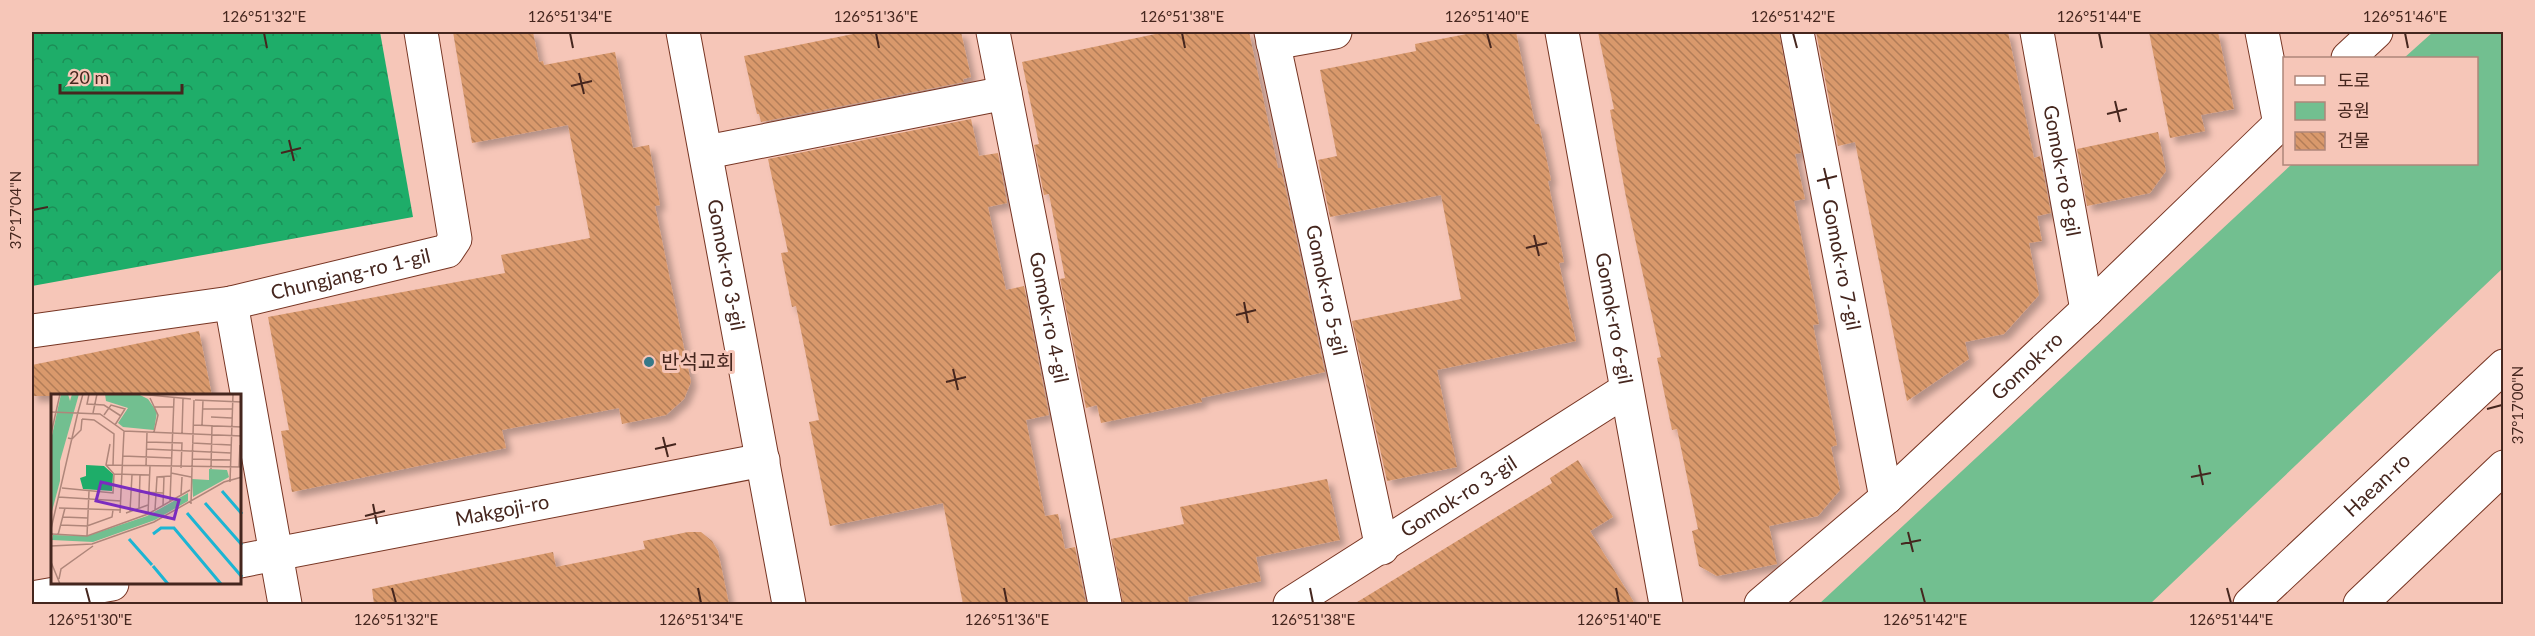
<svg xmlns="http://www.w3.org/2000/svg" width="2535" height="636" font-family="Lato,'Noto Sans KR',sans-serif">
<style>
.green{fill:#72bf90}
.forest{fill:url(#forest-crowns)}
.building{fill:url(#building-back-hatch);filter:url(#shadow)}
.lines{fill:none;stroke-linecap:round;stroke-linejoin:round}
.street-casing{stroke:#773523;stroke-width:35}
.primary-casing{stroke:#773523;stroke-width:35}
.street{stroke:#fff;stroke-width:33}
.primary{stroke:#fff;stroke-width:33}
.ticks{fill:none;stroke:#45261e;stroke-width:2}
.poi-dot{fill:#367989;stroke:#f6c6b8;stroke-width:2}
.labels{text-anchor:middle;stroke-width:6;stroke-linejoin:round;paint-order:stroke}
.street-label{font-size:20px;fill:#45261e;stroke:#f6c6b8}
.poi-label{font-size:20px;fill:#45261e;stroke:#f6c6b8;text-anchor:start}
.inset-river{fill:none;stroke:#1cb5d3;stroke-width:3}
.inset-road{fill:none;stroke:#af867a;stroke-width:1.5}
.view{fill:#7b2cbf;fill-opacity:0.15;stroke:#7b2cbf;stroke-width:3}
.inset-edge{fill:none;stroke:#45261e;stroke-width:3}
.neatline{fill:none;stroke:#45261e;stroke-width:2}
.ticks-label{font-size:15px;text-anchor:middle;fill:#45261e}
</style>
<defs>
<pattern id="forest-crowns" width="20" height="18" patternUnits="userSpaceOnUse" patternTransform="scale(1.5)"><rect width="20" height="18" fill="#1ead69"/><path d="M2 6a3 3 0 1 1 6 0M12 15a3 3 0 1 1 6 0" fill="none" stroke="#1c8d56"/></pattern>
<pattern id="building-back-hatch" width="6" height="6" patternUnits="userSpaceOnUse" patternTransform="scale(1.5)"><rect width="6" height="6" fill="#d9996c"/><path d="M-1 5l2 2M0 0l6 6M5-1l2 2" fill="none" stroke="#b27d58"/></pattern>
<filter id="shadow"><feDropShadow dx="5.5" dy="5.5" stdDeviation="3" flood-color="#0004"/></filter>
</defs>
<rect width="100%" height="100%" fill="#f6c6b8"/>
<path class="green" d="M 2433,32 L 2503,32 L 2503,268 L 2150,604 L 1819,604 L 2292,164 L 2476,164 L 2476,58 L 2404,58 Z"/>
<path class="forest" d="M 32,32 L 380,32 L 413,217 L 32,286 Z"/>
<path class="building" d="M 453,32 L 533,32 L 539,62 L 543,61 L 544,65 L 615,52 L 633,148 L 649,145 L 660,205 L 655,206 L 691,382 L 684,399 L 666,415 L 622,424 L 619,408 L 502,430 L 506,448 L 292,492 L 281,431 L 289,430 L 268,317 L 505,273 L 501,255 L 590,238 L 568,125 L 472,143 Z
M 863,32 L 961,32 L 971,77 L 963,79 L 964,82 L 761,122 L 759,114 L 757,114 L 744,56 Z
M 1165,32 L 1249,32 L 1278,168 L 1281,168 L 1325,372 L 1201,398 L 1202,402 L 1101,423 L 1097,405 L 1086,408 L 1060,279 L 1065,278 L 1049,194 L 1044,195 L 1034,145 L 1039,144 L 1022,62 Z
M 1477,32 L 1516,32 L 1535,124 L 1539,124 L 1551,180 L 1548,181 L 1564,262 L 1559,263 L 1576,341 L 1437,370 L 1457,467 L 1387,481 L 1352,321 L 1461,299 L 1441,195 L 1330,217 L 1318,160 L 1337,156 L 1320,70 L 1416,51 L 1415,44 Z
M 1598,32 L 1779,32 L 1801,153 L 1795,154 L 1805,199 L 1794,201 L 1819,324 L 1813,325 L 1837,445 L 1831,447 L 1840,490 L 1818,516 L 1769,526 L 1777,564 L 1717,576 L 1699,566 L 1692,531 L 1698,529 L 1677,429 L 1672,430 L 1657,358 L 1661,357 L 1626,197 L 1610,110 L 1614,109 Z
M 1816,32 L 2008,32 L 2034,158 L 2040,156 L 2051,213 L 2037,216 L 2042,241 L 2029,243 L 2039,295 L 2004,334 L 1965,342 L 1969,359 L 1907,401 L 1855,142 L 1838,146 Z
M 2149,32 L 2218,32 L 2234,109 L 2201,115 L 2205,131 L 2170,138 Z
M 971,119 L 979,156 L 998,153 L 1007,203 L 988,207 L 1006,290 L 1024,286 L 1049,415 L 1026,420 L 1045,516 L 1058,514 L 1065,549 L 1075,547 L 1086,604 L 963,604 L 943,503 L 830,526 L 809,422 L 819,420 L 796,306 L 792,307 L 781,253 L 788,252 L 768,159 Z
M 2158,132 L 2166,171 L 2150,193 L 2087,206 L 2077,149 Z
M 199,331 L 212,396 L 32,396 L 32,365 Z
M 1578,460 L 1613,517 L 1590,531 L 1635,604 L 1354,604 L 1552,483 L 1550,478 Z
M 1327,479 L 1340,540 L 1256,557 L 1261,581 L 1188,597 L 1189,604 L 1123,604 L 1111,539 L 1184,524 L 1180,507 Z
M 688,532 L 701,532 L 712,541 L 718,551 L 729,604 L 374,604 L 372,589 L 553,552 L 556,567 L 645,549 L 643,541 Z"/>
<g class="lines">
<g class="street-casing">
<g id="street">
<path id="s1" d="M 683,32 L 789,604"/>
<path id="s2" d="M 993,32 L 1105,604"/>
<path id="s3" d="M 1271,32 L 1382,548"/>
<path id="s4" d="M 1562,32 L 1666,604"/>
<path id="s5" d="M 1797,32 L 1886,498"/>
<path id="s6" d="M 2037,32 L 2087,310"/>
<path d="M 2262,32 L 2280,124"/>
<path d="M 1273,43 L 1335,32"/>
<path d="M 2348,58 L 2376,32"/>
<path d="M 707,152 L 1005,93"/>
<path d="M 231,303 L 285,604"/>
<path id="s7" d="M 32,331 L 231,303 L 447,251 L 455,239 L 421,32"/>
<path id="s8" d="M 240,561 L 763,460"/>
<path d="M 32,598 L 112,584"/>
<path id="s9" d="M 1290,604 L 1626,390"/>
<path id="s10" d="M 1761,604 L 1886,498 L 2087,310 L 2284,120"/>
</g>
</g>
<g class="primary-casing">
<g id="primary">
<path id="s11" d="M 2250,604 L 2504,366"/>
<path d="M 2360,604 L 2504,467"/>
</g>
</g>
<use href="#street" class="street"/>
<use href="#primary" class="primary"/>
</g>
<path class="ticks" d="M 264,33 L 267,48M 570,33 L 573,48M 876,33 L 879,48M 1182,33 L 1185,48M 1487,33 L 1491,48M 1793,33 L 1797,48M 2099,33 L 2102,48M 2405,33 L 2408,48M 579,73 L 584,94M 571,86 L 592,81M 2115,101 L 2120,122M 2107,114 L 2127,109M 289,140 L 294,161M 281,153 L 301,148M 1824,168 L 1829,189M 1817,181 L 1837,176M 33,210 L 48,207M 1534,235 L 1539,256M 1526,248 L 1547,243M 1244,302 L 1248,323M 1236,315 L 1256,310M 953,369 L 958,390M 946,382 L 966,377M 2487,409 L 2502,405M 663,437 L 668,457M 655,449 L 676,444M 2199,465 L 2203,485M 2191,477 L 2211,473M 373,504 L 377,524M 365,516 L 385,511M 1908,532 L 1913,552M 1901,544 L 1921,540M 86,588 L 90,603M 392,588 L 396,603M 698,588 L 701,603M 1004,588 L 1007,603M 1310,588 L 1313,603M 1616,588 L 1619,603M 1921,588 L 1925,603M 2227,588 L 2231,603"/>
<circle class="poi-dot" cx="649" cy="362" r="6"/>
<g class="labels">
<g class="street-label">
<text dy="7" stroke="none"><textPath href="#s6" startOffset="141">Gomok-ro 8-gil</textPath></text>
<text dy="7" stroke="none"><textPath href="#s1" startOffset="237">Gomok-ro 3-gil</textPath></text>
<text dy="7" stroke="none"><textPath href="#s5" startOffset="237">Gomok-ro 7-gil</textPath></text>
<text dy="7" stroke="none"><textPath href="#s7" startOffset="324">Chungjang-ro 1-gil</textPath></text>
<text dy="7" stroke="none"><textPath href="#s3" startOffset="264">Gomok-ro 5-gil</textPath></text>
<text dy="7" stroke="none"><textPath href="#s2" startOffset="291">Gomok-ro 4-gil</textPath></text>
<text dy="7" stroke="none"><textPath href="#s4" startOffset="291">Gomok-ro 6-gil</textPath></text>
<text dy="7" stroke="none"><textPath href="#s10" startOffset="357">Gomok-ro</textPath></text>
<text dy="7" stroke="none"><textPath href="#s11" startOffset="174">Haean-ro</textPath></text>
<text dy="7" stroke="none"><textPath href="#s9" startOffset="200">Gomok-ro 3-gil</textPath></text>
<text dy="7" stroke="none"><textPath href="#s8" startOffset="267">Makgoji-ro</textPath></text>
</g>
<g class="poi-label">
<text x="661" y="369">반석교회</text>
</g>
</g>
<g transform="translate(51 394)">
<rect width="190" height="190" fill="#f6c6b8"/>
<path d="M 10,0 L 17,0 L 19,7 L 21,0 L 28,0 L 9,67 L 9,87 L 0,121 L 0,46 ZM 54,0 L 87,0 L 97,5 L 106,18 L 103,36 L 72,33 L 67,29 L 77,14 L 55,7 ZM 158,75 L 176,76 L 178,83 L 142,103 L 141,85 L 158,86 ZM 137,99 L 137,107 L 104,126 L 42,148 L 1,146 L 2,141 L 36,142 L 96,122 Z" fill="#72bf90"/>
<path d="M 35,71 L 53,72 L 62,80 L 61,97 L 32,95 L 29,84 L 35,82 Z" fill="#1ead69"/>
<path class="inset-river" d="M 171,97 L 191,120M 154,109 L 191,151M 136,119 L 191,183M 102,140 L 110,134 L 123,134 L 170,190M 78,145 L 101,171M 102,172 L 117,190"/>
<path class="inset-road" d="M 38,0 L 36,10 L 53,11 L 70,22M 88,0 L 140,5M 99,4 L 107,21 L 103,38M 144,6 L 191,8M 103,13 L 123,13M 151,15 L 181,15M 0,18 L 49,20 L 73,37 L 191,42M 27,18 L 32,0M 42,19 L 46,0M 53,21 L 60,11 L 74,15 L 64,31M 160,23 L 181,24M 31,25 L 43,26 L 63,40 L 62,71M 142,31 L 191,33M 151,31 L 152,6M 131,39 L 132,5M 0,40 L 9,0M 17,44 L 21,45 L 30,36 L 31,25M 96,48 L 131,49 L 130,74M 141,49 L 180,51M 96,55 L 180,59M 72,62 L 121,64M 141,65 L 180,66M 55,71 L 191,73M 95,72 L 96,38M 188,73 L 189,51M 160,75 L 161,31M 120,79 L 140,83M 63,80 L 98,81M 179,88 L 182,0M 11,94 L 62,99 L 63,80 L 55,71 L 59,50M 89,98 L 112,99M 130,101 L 131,83M 7,103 L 70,107M 119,107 L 123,4M 140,110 L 143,6M 112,112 L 113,82M 8,114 L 70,116M 88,114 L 89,81M 104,116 L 106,83 L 120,82M 79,117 L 81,81M 69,119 L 73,37M 75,119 L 97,111M 97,120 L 99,72M 12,123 L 37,124M 10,131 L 36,132 L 61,123 L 62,116M 0,135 L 27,18M 1,140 L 36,142 L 97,120 L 139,96M 7,141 L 14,114M 36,142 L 38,97M 0,152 L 41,150 L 103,128 L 173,88 L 191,83M 0,168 L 9,190M 8,185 L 10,175 L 42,152"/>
<path class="view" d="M 50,88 L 128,106 L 123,125 L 45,107 Z"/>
<rect width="190" height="190" class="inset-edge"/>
</g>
<rect width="2535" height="636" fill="none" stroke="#f6c6b8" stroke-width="66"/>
<rect x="2283" y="57" width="195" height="108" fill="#f6c6b8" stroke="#af867a" stroke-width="1.5"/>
<rect x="2295" y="76" width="30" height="9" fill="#ffffff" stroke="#af867a" stroke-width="1.5"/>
<text x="2337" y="87" font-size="18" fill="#45261e">도로</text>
<rect x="2295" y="102" width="30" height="18" fill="#72bf90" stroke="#af867a" stroke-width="1.5"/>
<text x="2337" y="117" font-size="18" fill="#45261e">공원</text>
<rect x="2295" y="132" width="30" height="18" fill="url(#building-back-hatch)" stroke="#af867a" stroke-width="1.5"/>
<text x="2337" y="147" font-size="18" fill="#45261e">건물</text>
<path d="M60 84v9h122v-9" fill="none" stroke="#45261e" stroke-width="3"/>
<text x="69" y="84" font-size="18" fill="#45261e" stroke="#f6c6b8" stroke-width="4.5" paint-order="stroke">20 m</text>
<rect x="33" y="33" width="2469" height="570" class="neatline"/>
<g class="ticks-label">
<text x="264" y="22">126°51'32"E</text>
<text x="570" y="22">126°51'34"E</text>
<text x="876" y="22">126°51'36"E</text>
<text x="1182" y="22">126°51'38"E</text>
<text x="1487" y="22">126°51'40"E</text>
<text x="1793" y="22">126°51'42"E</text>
<text x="2099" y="22">126°51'44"E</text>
<text x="2405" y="22">126°51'46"E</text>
<text transform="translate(16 210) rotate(-90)" y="5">37°17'04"N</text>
<text transform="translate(2518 405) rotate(-90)" y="5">37°17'00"N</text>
<text x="90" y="625">126°51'30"E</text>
<text x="396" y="625">126°51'32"E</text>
<text x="701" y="625">126°51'34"E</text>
<text x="1007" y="625">126°51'36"E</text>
<text x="1313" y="625">126°51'38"E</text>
<text x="1619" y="625">126°51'40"E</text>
<text x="1925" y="625">126°51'42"E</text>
<text x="2231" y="625">126°51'44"E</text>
</g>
</svg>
